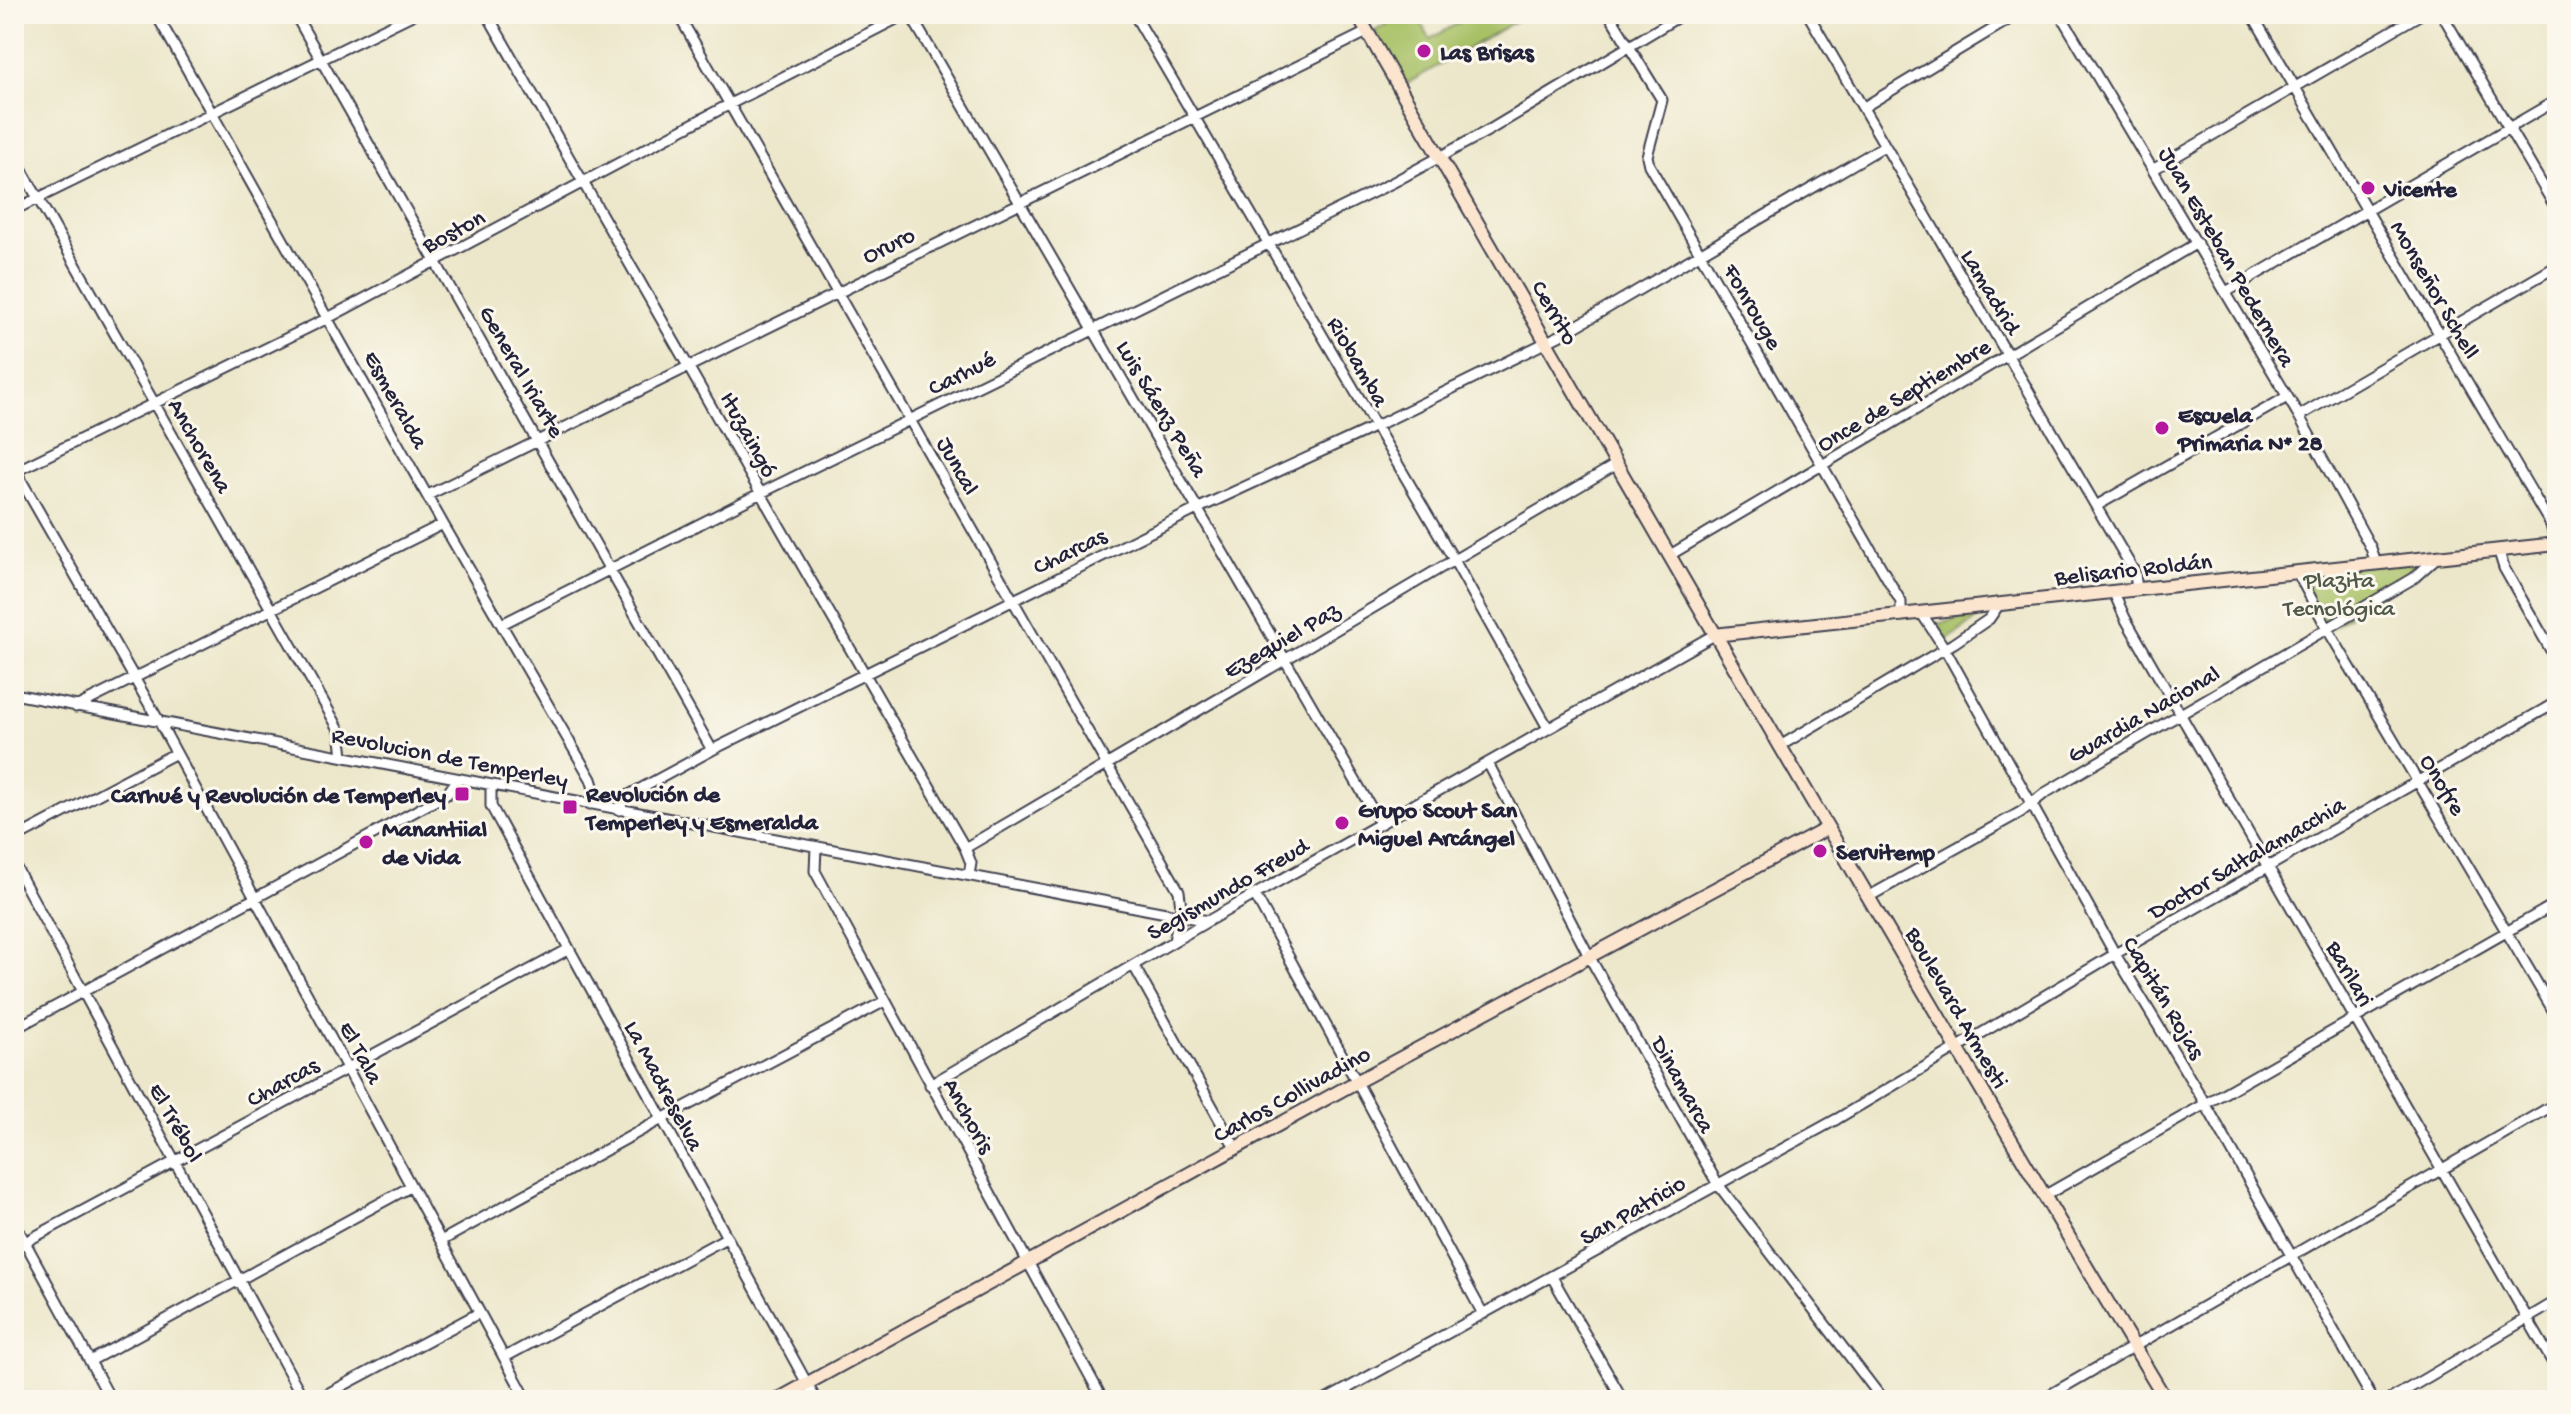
<svg xmlns="http://www.w3.org/2000/svg" width="2571" height="1414" font-family="'Gochi Hand',sans-serif">
<style>
.green{fill:#a8c166;stroke:#657250;stroke-width:2}
.lines{fill:none;stroke-linecap:round;stroke-linejoin:round}
.street-casing{stroke:#404050;stroke-width:13}
.secondary-casing{stroke:#404050;stroke-width:16}
.street{stroke:#fff;stroke-width:9}
.secondary{stroke:#fbe5cf;stroke-width:12}
.poi-dot{fill:#b5179e;stroke:#fbf7ec;stroke-width:3}
.labels{text-anchor:middle;stroke-width:6;stroke-linejoin:round;paint-order:stroke}
.poi-label{font-size:24px;font-weight:bold;fill:#22223b;stroke:#fbf7ec;text-anchor:start}
.street-label{font-size:24px;fill:#22223b;stroke:#fbf7ec}
.park-label{font-size:24px;fill:#515a4a;stroke:#fbf7ec}
</style>
<rect width="100%" height="100%" fill="#fbf7ec"/>
<filter id="ink" filterUnits="userSpaceOnUse"><feTurbulence type="fractalNoise" baseFrequency=".0125" numOctaves="2"/><feDisplacementMap in="SourceGraphic" scale="16" xChannelSelector="R" yChannelSelector="G"/><feConvolveMatrix kernelMatrix="1 2 1 2 8 2 1 2 1" color-interpolation-filters="sRGB"/></filter>
<filter id="wash" filterUnits="userSpaceOnUse"><feTurbulence type="fractalNoise" baseFrequency=".006" numOctaves="4" result="noise"/><feDisplacementMap in="SourceGraphic" scale="32" xChannelSelector="R" yChannelSelector="G"/><feGaussianBlur stdDeviation="1.8" result="paint"/><feColorMatrix in="noise" values="0 0 0 0 0 0 0 0 0 0 0 0 0 0 0 0 0 1.4 0 .05"/><feComposite in="paint" operator="in"/></filter>
<g filter="url(#wash)">
<rect width="100%" height="100%" fill="#ece7ca"/>
<path class="green" d="M 1403,14 L 1416,14 L 1430,39 L 1474,14 L 1518,14 L 1521,18 L 1406,84 L 1375,31 Z
M 2435,559 L 2328,630 L 2297,572 Z
M 1979,615 L 1980,617 L 1947,640 L 1937,624 Z"/>
</g>
<g filter="url(#ink)">
<g class="lines">
<g class="street-casing">
<path id="street" d="M 156,14 L 443,524 L 591,779 L 595,792 L 590,804
M 295,14 L 712,750
M 487,14 C 646,292 804,571 965,848 L 971,863 L 969,875
M 678,14 L 1179,891 L 1181,907 L 1174,941
M 910,14 L 1380,823
M 1134,14 L 1454,560 L 1548,728
M 1609,14 L 1662,100 L 1647,156 L 1649,165 L 1901,602 L 1901,616
M 1808,14 L 2135,573 L 2137,590
M 2060,14 L 2299,416 L 2371,548 L 2376,564
M 2252,14 L 2551,525 L 2556,545
M 2442,14 L 2557,210
M 1864,107 L 2018,14
M 14,156 L 340,731 L 343,756
M 2154,169 L 2421,14
M 14,210 L 414,14
M 2226,292 L 2557,100
M 2299,416 L 2557,266
M 14,468 L 160,723 L 527,1400
M 14,472 L 328,318 L 730,104 L 906,14
M 428,495 L 1367,32
M 2096,506 L 2287,397
M 2499,552 L 2504,568 L 2557,661
M 1670,555 L 2197,243
M 2297,572 L 2328,630 L 2557,1017
M 2114,593 L 2125,618 L 2557,1370
M 1922,614 L 1945,649 L 2115,954 L 2206,1105 L 2373,1400
M 502,624 L 759,494 L 1392,183 L 1491,129 L 1683,14
M 14,694 L 1208,921
M 76,707 L 443,524
M 1780,746 L 1954,643 L 1989,619 L 1998,606
M 1488,763 L 1589,956 L 1717,1183 L 1883,1400
M 491,785 L 491,806 L 816,1400
M 620,810 L 623,800 L 629,795 L 712,750 L 1199,508 L 1374,427 L 1563,334 L 1884,146
M 14,839 L 176,753
M 816,847 L 815,871 L 1103,1400
M 965,848 L 1617,464
M 14,864 L 304,1400
M 1255,895 L 1483,1314
M 1868,897 L 2021,812 L 2045,793 L 2414,578 L 2435,559
M 1134,966 L 1236,1149
M 14,1029 L 447,794 L 458,779
M 930,1085 L 1208,921 L 1714,635
M 2044,1196 L 2557,903
M 14,1222 L 111,1400
M 441,1241 L 660,1120 L 885,1001
M 14,1248 L 569,949
M 1552,1277 L 1623,1400
M 505,1357 L 726,1238
M 90,1361 L 410,1187
M 1345,1390 L 1351,1400
M 316,1400 L 479,1313
M 1326,1400 L 1837,1119 L 2115,954 L 2557,702
M 2041,1400 L 2557,1103
M 2389,1400 L 2557,1301"/>
</g>
<g class="secondary-casing">
<path id="secondary" d="M 1357,14 C 1624,478 1891,941 2166,1400
M 1714,635 L 2557,544
M 777,1400 L 1358,1081 L 1828,828"/>
</g>
<use href="#street" class="street"/>
<use href="#secondary" class="secondary"/>
</g>
</g>
<g class="poi-dot">
<circle cx="1424" cy="51" r="8"/>
<circle cx="2368" cy="188" r="8"/>
<circle cx="2162" cy="428" r="8"/>
<rect x="454" y="786" width="16" height="16" rx="4"/>
<rect x="562" y="799" width="16" height="16" rx="4"/>
<circle cx="1342" cy="823" r="8"/>
<circle cx="366" cy="842" r="8"/>
<circle cx="1820" cy="851" r="8"/>
</g>
<g class="labels">
<g class="poi-label">
<text x="1440" y="59">Las Brisas</text>
<text x="2384" y="196">Vicente</text>
<text x="2178" y="422">Escuela<tspan x="2178" dy="28">Primaria N* 28</tspan></text>
<text x="586" y="801">Revolución de<tspan x="586" dy="28">Temperley y Esmeralda</tspan></text>
<text x="446" y="802" text-anchor="end">Carhué y Revolución de Temperley</text>
<text x="1358" y="817">Grupo Scout San<tspan x="1358" dy="28">Miguel Arcángel</tspan></text>
<text x="382" y="836">Manantiial<tspan x="382" dy="28">de Vida</tspan></text>
<text x="1836" y="859">Servitemp</text>
</g>
<g class="street-label">
<text transform="translate(453 230) rotate(-28)" y="8">Boston</text>
<text transform="translate(888 244) rotate(-26)" y="8">Oruro</text>
<text transform="translate(2228 256) rotate(60)" y="8">Juan Esteban Pedernera</text>
<text transform="translate(2436 289) rotate(60)" y="8">Monseñor Schell</text>
<text transform="translate(1992 291) rotate(59)" y="8">Lamadrid</text>
<text transform="translate(1754 306) rotate(60)" y="8">Fonrouge</text>
<text transform="translate(1556 312) rotate(60)" y="8">Cerrito</text>
<text transform="translate(1359 361) rotate(60)" y="8">Riobamba</text>
<text transform="translate(523 371) rotate(60)" y="8">General Iriarte</text>
<text transform="translate(961 372) rotate(-27)" y="8">Carhué</text>
<text transform="translate(1903 394) rotate(-31)" y="8">Once de Septiembre</text>
<text transform="translate(397 399) rotate(61)" y="8">Esmeralda</text>
<text transform="translate(1163 408) rotate(59)" y="8">Luis Sáenz Peña</text>
<text transform="translate(750 434) rotate(61)" y="8">Ituzaingó</text>
<text transform="translate(201 445) rotate(60)" y="8">Anchorena</text>
<text transform="translate(959 465) rotate(61)" y="8">Juncal</text>
<text transform="translate(1069 550) rotate(-26)" y="8">Charcas</text>
<text transform="translate(2133 568) rotate(-6)" y="8">Belisario Roldán</text>
<text transform="translate(1281 639) rotate(-30)" y="8">Ezequiel Paz</text>
<text transform="translate(2143 713) rotate(-30)" y="8">Guardia Nacional</text>
<text transform="translate(450 756) rotate(11)" y="8">Revolucion de Temperley</text>
<text transform="translate(2444 784) rotate(59)" y="8">Onofre</text>
<text transform="translate(2246 857) rotate(-30)" y="8">Doctor Saltalamacchia</text>
<text transform="translate(1227 888) rotate(-30)" y="8">Segismundo Freud</text>
<text transform="translate(2351 973) rotate(60)" y="8">Barilari</text>
<text transform="translate(2165 997) rotate(59)" y="8">Capitán Rojas</text>
<text transform="translate(1958 1007) rotate(60)" y="8">Boulevard Armesti</text>
<text transform="translate(362 1052) rotate(62)" y="8">El Tala</text>
<text transform="translate(282 1081) rotate(-29)" y="8">Charcas</text>
<text transform="translate(1684 1084) rotate(61)" y="8">Dinamarca</text>
<text transform="translate(665 1085) rotate(62)" y="8">La Madreselva</text>
<text transform="translate(1291 1093) rotate(-29)" y="8">Carlos Collivadino</text>
<text transform="translate(970 1115) rotate(61)" y="8">Anchoris</text>
<text transform="translate(177 1122) rotate(61)" y="8">El Trébol</text>
<text transform="translate(1632 1209) rotate(-30)" y="8">San Patricio</text>
</g>
<g class="park-label">
<text x="2339" y="587">Plazita<tspan x="2339" dy="28">Tecnológica</tspan></text>
</g>
</g>
<rect width="2571" height="1414" fill="none" stroke="#fbf7ec" stroke-width="48"/>
</svg>
